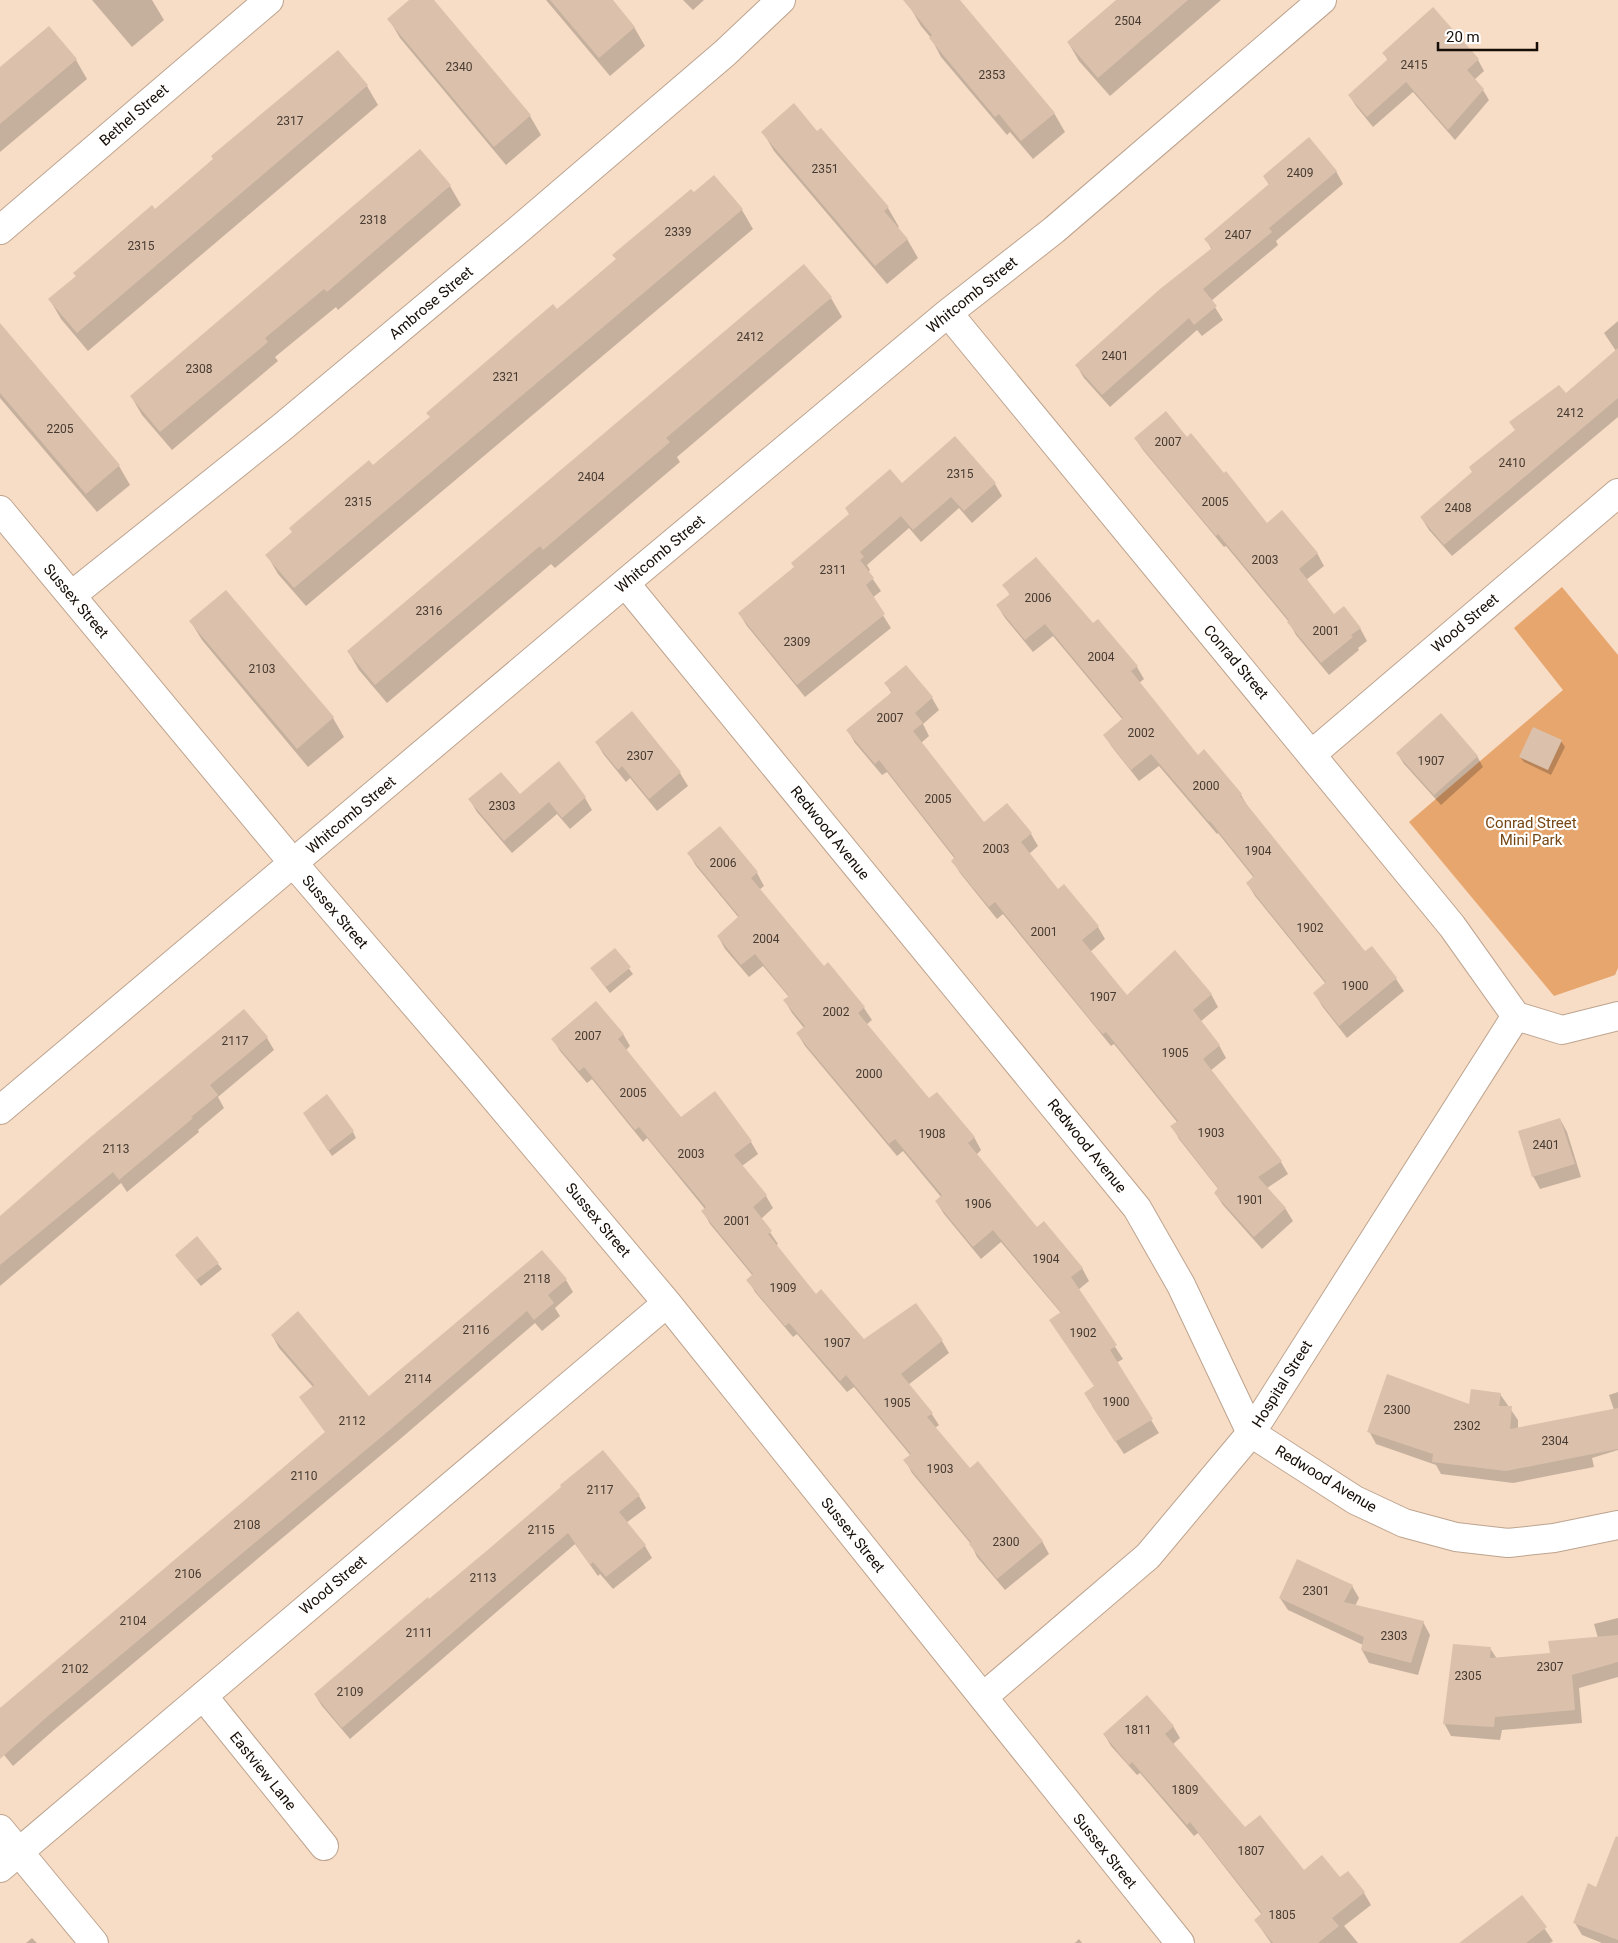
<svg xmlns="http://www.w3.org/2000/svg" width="1618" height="1943" font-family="Roboto,sans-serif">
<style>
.green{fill:#e6a66d}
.shadow{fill:#0003}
.building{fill:#dbc1ac}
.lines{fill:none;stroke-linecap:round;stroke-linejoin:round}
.minor-casing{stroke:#bda48f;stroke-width:30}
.minor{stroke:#fff;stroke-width:28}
.labels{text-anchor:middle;stroke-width:4.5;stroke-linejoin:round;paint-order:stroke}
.number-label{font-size:12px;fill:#473a30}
.street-label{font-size:15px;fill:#160d06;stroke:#fff}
.park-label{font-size:15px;fill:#764614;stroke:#fff}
</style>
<rect width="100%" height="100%" fill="#f7dcc6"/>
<path class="green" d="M 1562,587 L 1618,655 L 1618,968 L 1615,975 L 1554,996 L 1409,822 L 1563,690 L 1514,628 Z"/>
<path class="shadow" d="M 92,0 L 152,0 L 164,20 L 132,47 Z
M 411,0 L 432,0 L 530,116 L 541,135 L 506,165 L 400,38 L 389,19 Z
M 546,0 L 611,0 L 634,27 L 645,46 L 610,76 Z
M 683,0 L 704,0 L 693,10 Z
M 918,0 L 958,0 L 1054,113 L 1065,132 L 1033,159 L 1010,132 L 1007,135 L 941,57 L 931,38 L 921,26 L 910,7 Z
M 1117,0 L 1221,0 L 1110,96 L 1079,61 L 1068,42 Z
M 1433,9 L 1478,60 L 1484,71 L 1474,80 L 1483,90 L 1489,100 L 1455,140 L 1413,92 L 1373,127 L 1356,106 L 1349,95 L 1388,61 L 1384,53 Z
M 338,51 L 367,86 L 378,105 L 88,351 L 61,319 L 50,300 L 77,277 L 74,273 L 155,210 Z
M 76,60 L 87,79 L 0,152 L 0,69 Z
M 821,130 L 888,208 L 899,227 L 897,228 L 907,239 L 918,258 L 887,284 L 774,151 L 763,132 L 817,132 Z
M 1336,171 L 1343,184 L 1276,241 L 1278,245 L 1211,301 L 1223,320 L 1202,336 L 1197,330 L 1110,407 L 1084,378 L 1077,366 L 1212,250 L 1206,239 L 1270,186 L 1264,177 Z
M 450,186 L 461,205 L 338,310 L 336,307 L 275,357 L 278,361 L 172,450 L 142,415 L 131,396 Z
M 694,194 L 742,210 L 753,229 L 306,606 L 278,574 L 267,555 Z
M 831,298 L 842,317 L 677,457 L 680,462 L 555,568 L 551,564 L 387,703 L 359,670 L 348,651 Z
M 1618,321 L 1618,417 L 1452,556 L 1429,530 L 1421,517 L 1616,351 L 1604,333 Z
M 6,333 L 119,466 L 130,485 L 97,512 L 0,398 L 0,338 Z
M 1135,438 L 1186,439 L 1267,524 L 1317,553 L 1324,566 L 1306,580 L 1334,616 L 1360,628 L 1367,641 L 1358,648 L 1359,650 L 1329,675 L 1296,635 L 1289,622 L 1226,546 L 1224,547 L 1143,450 Z
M 995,484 L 1002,496 L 972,523 L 959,508 L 921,542 L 909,528 L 867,565 L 870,570 L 868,572 L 881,591 L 872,598 L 891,628 L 805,697 L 747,626 L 739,613 L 902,485 Z
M 1004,585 L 1092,625 L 1137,667 L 1144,679 L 1139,683 L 1198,756 L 1241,795 L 1248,807 L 1365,953 L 1371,948 L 1396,979 L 1404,991 L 1347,1038 L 1322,1006 L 1315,994 L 1326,984 L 1255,896 L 1247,883 L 1254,878 L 1218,833 L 1217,834 L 1159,766 L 1139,781 L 1112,747 L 1104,735 L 1123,720 L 1053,636 L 1033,652 L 1005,618 L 997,605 L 1010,595 Z
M 226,592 L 333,718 L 344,737 L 308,767 L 202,640 L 191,622 Z
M 906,667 L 932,698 L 939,710 L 923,724 L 929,736 L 921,743 L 984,824 L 1007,805 L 1031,834 L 1038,846 L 1029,854 L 1058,890 L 1064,885 L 1098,927 L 1105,939 L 1090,952 L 1127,997 L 1211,994 L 1218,1007 L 1200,1022 L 1219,1045 L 1226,1058 L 1210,1071 L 1281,1162 L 1288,1174 L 1267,1188 L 1285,1208 L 1293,1221 L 1262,1249 L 1223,1205 L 1215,1193 L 1219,1190 L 1179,1139 L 1172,1126 L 1177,1122 L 1114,1044 L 1111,1046 L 1003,914 L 997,919 L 960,873 L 953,861 L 955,859 L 887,772 L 882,775 L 855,743 L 848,731 L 892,694 L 886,684 Z
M 631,713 L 680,773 L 688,786 L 657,811 L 630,778 L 626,782 L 604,755 L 596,742 Z
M 1561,741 L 1565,747 L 1551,775 L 1524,762 L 1520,757 Z
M 1397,753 L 1477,756 L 1483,767 L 1441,805 L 1404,764 Z
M 520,795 L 585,798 L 592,810 L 570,829 L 557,814 L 512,853 L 477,812 L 470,800 Z
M 720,828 L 757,873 L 764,886 L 759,890 L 824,968 L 864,1008 L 872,1020 L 866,1025 L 929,1100 L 974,1137 L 981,1150 L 976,1155 L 1036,1228 L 1082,1268 L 1089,1281 L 1078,1290 L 1123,1359 L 1116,1363 L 1159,1433 L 1124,1454 L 1092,1406 L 1095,1387 L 1061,1313 L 1001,1242 L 981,1259 L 944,1214 L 936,1201 L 941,1197 L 903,1151 L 897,1156 L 805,1046 L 797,1033 L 804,1028 L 792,1013 L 785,1001 L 789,997 L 763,966 L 749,977 L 725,949 L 718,936 L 739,918 L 696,866 L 689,854 Z
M 615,950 L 633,974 L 610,993 L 595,974 Z
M 244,1011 L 267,1038 L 274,1050 L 218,1097 L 224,1108 L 198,1130 L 199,1132 L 127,1192 L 121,1183 L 0,1286 L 0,1217 Z
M 623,1034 L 630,1046 L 626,1050 L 681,1118 L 751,1142 L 758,1154 L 742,1166 L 766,1196 L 773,1208 L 761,1219 L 778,1244 L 775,1246 L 816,1295 L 864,1341 L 915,1304 L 942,1341 L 949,1353 L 908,1385 L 931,1413 L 939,1425 L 935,1428 L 969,1470 L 1042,1541 L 1049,1554 L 1005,1590 L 977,1557 L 971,1544 L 912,1473 L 905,1460 L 911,1456 L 854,1387 L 847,1392 L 797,1334 L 793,1337 L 755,1292 L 748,1280 L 753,1276 L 710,1224 L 703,1211 L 705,1209 L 647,1138 L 643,1142 L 592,1079 L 587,1083 L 560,1051 L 553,1039 Z
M 1560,1119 L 1567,1132 L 1581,1177 L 1540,1189 L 1533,1176 Z
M 312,1126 L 353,1132 L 356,1138 L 332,1156 Z
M 197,1238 L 222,1269 L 201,1286 L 176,1256 Z
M 566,1280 L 573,1292 L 555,1308 L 560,1316 L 542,1331 L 535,1323 L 399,1440 L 55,1729 L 13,1766 L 0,1750 L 0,1710 L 326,1433 L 301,1397 L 313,1387 L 279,1348 L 272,1335 L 368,1398 Z
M 1618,1392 L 1618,1450 L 1592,1458 L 1594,1467 L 1513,1483 L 1441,1474 L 1436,1465 L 1376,1444 L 1369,1431 L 1470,1405 L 1500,1394 L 1518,1420 L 1518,1429 L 1614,1410 L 1609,1395 Z
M 639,1496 L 646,1508 L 626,1523 L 645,1546 L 652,1558 L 613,1589 L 600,1574 L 598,1576 L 575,1544 L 350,1739 L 322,1706 L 315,1695 L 429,1600 Z
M 1352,1586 L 1359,1598 L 1355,1606 L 1423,1622 L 1430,1635 L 1418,1675 L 1369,1663 L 1362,1650 L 1363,1645 L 1288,1610 L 1280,1598 Z
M 1618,1618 L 1618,1677 L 1579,1688 L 1582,1723 L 1502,1730 L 1500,1740 L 1451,1736 L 1444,1723 L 1490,1648 L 1497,1659 L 1551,1654 L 1598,1638 L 1594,1624 Z
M 1173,1726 L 1180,1738 L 1172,1745 L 1245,1828 L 1303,1872 L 1340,1879 L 1347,1873 L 1364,1893 L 1371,1905 L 1344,1926 L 1358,1943 L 1271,1943 L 1255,1920 L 1262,1915 L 1198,1833 L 1194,1836 L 1140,1773 L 1137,1775 L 1111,1746 L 1104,1734 Z
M 1618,1866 L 1618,1943 L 1602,1943 L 1582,1935 L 1575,1923 L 1597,1888 Z
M 1522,1896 L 1553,1941 L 1550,1943 L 1480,1943 Z
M 32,1938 L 37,1943 L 26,1943 Z
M 1079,1939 L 1082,1943 L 1075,1943 Z"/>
<path class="building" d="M 409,0 L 434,0 L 531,115 L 494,147 L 387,19 Z
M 550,0 L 613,0 L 635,27 L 599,58 Z
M 903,0 L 960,0 L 1055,113 L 1021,141 L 999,114 L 995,117 L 929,38 L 932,35 Z
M 1116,0 L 1188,0 L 1098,78 L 1067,42 Z
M 1433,7 L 1479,59 L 1467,70 L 1484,89 L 1448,130 L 1406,82 L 1367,117 L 1348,95 L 1388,59 L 1382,53 Z
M 49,26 L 77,59 L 0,124 L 0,67 Z
M 338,50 L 368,85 L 77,333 L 48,299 L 76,276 L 73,273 L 152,205 L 155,209 L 213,159 L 211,156 Z
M 794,103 L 817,131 L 821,128 L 889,207 L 884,211 L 908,239 L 875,266 L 761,132 Z
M 1309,137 L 1337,171 L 1269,228 L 1272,232 L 1203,289 L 1217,306 L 1194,325 L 1189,318 L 1102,395 L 1075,365 L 1160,289 L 1212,248 L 1204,239 L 1269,184 L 1263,176 Z
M 420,149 L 451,185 L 327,292 L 324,289 L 265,338 L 268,342 L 160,432 L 130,396 Z
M 714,175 L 743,209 L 294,588 L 265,555 L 292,532 L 289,528 L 369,460 L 373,465 L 430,417 L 426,413 L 553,304 L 557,309 L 616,259 L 612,255 L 691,189 L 694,192 Z
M 804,264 L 832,297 L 666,438 L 670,442 L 543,550 L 540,546 L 375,685 L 347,651 Z
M 0,323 L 120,465 L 86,494 L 0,393 Z
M 1618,348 L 1618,398 L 1444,545 L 1420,517 L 1472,472 L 1469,467 L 1515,430 L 1509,422 L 1559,385 L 1566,393 Z
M 1166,411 L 1187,437 L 1191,433 L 1224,473 L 1226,471 L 1267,523 L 1282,510 L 1318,553 L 1299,569 L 1334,614 L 1344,606 L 1361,628 L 1351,635 L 1353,637 L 1321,663 L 1287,622 L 1289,620 L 1218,534 L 1216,536 L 1134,438 Z
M 955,436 L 996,483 L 964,511 L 951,497 L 913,530 L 901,516 L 860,552 L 864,557 L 860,560 L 874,578 L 866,585 L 885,614 L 797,685 L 738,613 L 794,567 L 791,563 L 849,514 L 845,508 L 890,469 L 902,483 Z
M 1036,557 L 1093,623 L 1098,619 L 1138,666 L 1131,671 L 1198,755 L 1204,749 L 1242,794 L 1240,796 L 1365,951 L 1372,946 L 1397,978 L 1339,1026 L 1313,993 L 1326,982 L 1246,883 L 1254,876 L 1210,821 L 1209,822 L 1151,754 L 1131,770 L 1103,735 L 1123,718 L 1045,624 L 1025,640 L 996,605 L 1010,594 L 1002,585 Z
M 226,590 L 334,717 L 297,749 L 189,621 Z
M 906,665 L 933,697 L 915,713 L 923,723 L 913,731 L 984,822 L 1007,803 L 1032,833 L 1021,842 L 1058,889 L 1064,884 L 1099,926 L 1082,940 L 1127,995 L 1175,950 L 1212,994 L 1193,1010 L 1220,1045 L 1203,1059 L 1282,1161 L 1258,1177 L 1286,1208 L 1254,1237 L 1214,1193 L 1218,1188 L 1170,1126 L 1178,1121 L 1106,1032 L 1103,1034 L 1098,1029 L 995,902 L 989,907 L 951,861 L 955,857 L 879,760 L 875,764 L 846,730 L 892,692 L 884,683 Z
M 632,711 L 681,772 L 649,799 L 622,766 L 618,770 L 595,742 Z
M 1441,713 L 1478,756 L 1434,795 L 1396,753 Z
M 1533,727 L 1562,740 L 1548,770 L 1519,757 Z
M 559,761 L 586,797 L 562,818 L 549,802 L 504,841 L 468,799 L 501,772 L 520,794 Z
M 720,826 L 758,872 L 751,878 L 824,966 L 828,962 L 865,1007 L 858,1013 L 929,1098 L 937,1092 L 975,1137 L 968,1143 L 1037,1227 L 1044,1221 L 1083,1268 L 1071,1277 L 1117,1345 L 1110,1350 L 1153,1419 L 1115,1442 L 1084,1393 L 1094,1386 L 1049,1320 L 1061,1312 L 993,1230 L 973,1247 L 935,1201 L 942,1195 L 895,1139 L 889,1144 L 796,1033 L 805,1026 L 783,1000 L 789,996 L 755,954 L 741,965 L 717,936 L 739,916 L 687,853 Z
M 615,948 L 631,967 L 606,987 L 590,968 Z
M 596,1001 L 624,1034 L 618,1039 L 681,1117 L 715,1091 L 752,1141 L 734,1155 L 767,1195 L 753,1207 L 772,1231 L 768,1234 L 816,1294 L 821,1289 L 864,1339 L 916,1303 L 943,1340 L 901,1374 L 933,1413 L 927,1417 L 970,1468 L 978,1461 L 1043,1541 L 997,1579 L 969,1544 L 971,1542 L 903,1460 L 911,1454 L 846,1375 L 840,1381 L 789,1323 L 785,1326 L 746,1280 L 753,1274 L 701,1211 L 706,1207 L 639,1127 L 635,1130 L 584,1067 L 579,1071 L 551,1039 Z
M 244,1009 L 268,1037 L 210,1085 L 218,1095 L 191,1117 L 193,1118 L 119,1180 L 113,1172 L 0,1265 L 0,1216 L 87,1140 Z
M 327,1094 L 354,1131 L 328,1151 L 303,1113 Z
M 1560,1118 L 1575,1164 L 1532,1177 L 1518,1131 Z
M 197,1236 L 219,1263 L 196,1280 L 175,1255 Z
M 542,1250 L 567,1279 L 548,1295 L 554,1303 L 534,1320 L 527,1311 L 392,1428 L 48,1716 L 0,1759 L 0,1708 L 325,1432 L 299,1397 L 314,1385 L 271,1335 L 298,1311 L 369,1396 Z
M 1387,1374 L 1469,1404 L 1471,1389 L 1501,1393 L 1499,1406 L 1512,1406 L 1510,1429 L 1618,1408 L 1618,1449 L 1506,1471 L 1432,1462 L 1433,1454 L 1367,1432 Z
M 603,1450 L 640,1495 L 619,1512 L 646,1545 L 606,1577 L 593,1562 L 590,1565 L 568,1533 L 342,1728 L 314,1694 L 428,1597 L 429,1599 L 490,1548 L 561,1487 L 560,1485 Z
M 1297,1559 L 1353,1585 L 1344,1602 L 1424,1621 L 1411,1663 L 1361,1650 L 1364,1637 L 1279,1598 Z
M 1618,1635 L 1618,1662 L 1572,1675 L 1575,1710 L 1495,1717 L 1494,1727 L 1443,1724 L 1453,1644 L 1491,1647 L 1490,1658 L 1550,1653 L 1548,1641 Z
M 1147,1695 L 1174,1726 L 1165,1734 L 1245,1827 L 1260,1815 L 1304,1870 L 1322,1855 L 1340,1877 L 1348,1871 L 1365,1892 L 1332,1918 L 1339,1926 L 1318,1943 L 1273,1943 L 1254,1920 L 1262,1913 L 1190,1822 L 1187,1825 L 1132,1762 L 1129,1765 L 1103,1734 Z
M 1616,1836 L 1618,1837 L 1618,1940 L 1573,1923 L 1588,1883 L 1596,1887 Z
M 1522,1895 L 1547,1927 L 1526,1943 L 1459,1943 Z"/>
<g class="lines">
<g class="minor-casing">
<path id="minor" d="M 0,230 L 269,0
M 948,313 L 1452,926 L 1516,1016
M 0,510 L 294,864 L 476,1076 L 667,1303 L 1180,1943
M 625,583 L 1137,1208 L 1181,1285 L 1251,1433 L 1355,1500 L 1404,1523 L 1456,1537 L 1508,1543 L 1554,1538 L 1618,1525
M 72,595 L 281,428 L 517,231 L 725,53 L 781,0
M 1312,754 L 1618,493
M 1516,1016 L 1562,1030 L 1618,1016
M 0,1110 L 625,583 L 948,313 L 1054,230 L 1322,0
M 203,1696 L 324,1846
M 983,1697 L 1148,1556 L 1251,1433 L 1516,1016
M 0,1829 L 94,1943
M 0,1868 L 667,1303"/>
</g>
<use href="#minor" class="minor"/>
</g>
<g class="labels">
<g class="number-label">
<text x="1128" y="25">2504</text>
<text x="1414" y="69">2415</text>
<text x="459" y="71">2340</text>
<text x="992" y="79">2353</text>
<text x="290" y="125">2317</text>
<text x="825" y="173">2351</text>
<text x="1300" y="177">2409</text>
<text x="373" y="224">2318</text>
<text x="678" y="236">2339</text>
<text x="1238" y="239">2407</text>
<text x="141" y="250">2315</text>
<text x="750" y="341">2412</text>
<text x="1115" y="360">2401</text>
<text x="199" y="373">2308</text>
<text x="506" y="381">2321</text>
<text x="1570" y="417">2412</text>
<text x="60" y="433">2205</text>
<text x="1168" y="446">2007</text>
<text x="1512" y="467">2410</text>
<text x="960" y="478">2315</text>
<text x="591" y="481">2404</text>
<text x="358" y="506">2315</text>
<text x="1215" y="506">2005</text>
<text x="1458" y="512">2408</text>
<text x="1265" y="564">2003</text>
<text x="833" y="574">2311</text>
<text x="1038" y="602">2006</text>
<text x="429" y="615">2316</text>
<text x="1326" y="635">2001</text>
<text x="797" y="646">2309</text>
<text x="1101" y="661">2004</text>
<text x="262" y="673">2103</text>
<text x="890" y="722">2007</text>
<text x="1141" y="737">2002</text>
<text x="640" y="760">2307</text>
<text x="1431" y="765">1907</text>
<text x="1206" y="790">2000</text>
<text x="938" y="803">2005</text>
<text x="502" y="810">2303</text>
<text x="996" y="853">2003</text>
<text x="1258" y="855">1904</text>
<text x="723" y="867">2006</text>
<text x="1310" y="932">1902</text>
<text x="1044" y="936">2001</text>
<text x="766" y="943">2004</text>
<text x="1355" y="990">1900</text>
<text x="1103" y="1001">1907</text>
<text x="836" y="1016">2002</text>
<text x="588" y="1040">2007</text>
<text x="235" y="1045">2117</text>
<text x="1175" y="1057">1905</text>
<text x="869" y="1078">2000</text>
<text x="633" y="1097">2005</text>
<text x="1211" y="1137">1903</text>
<text x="932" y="1138">1908</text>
<text x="1546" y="1149">2401</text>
<text x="116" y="1153">2113</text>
<text x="691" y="1158">2003</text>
<text x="1250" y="1204">1901</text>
<text x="978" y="1208">1906</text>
<text x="737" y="1225">2001</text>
<text x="1046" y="1263">1904</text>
<text x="537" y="1283">2118</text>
<text x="783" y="1292">1909</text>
<text x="476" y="1334">2116</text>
<text x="1083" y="1337">1902</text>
<text x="837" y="1347">1907</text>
<text x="418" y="1383">2114</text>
<text x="1116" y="1406">1900</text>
<text x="897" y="1407">1905</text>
<text x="1397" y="1414">2300</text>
<text x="352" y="1425">2112</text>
<text x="1467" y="1430">2302</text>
<text x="1555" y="1445">2304</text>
<text x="940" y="1473">1903</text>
<text x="304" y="1480">2110</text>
<text x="600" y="1494">2117</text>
<text x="247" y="1529">2108</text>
<text x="541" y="1534">2115</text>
<text x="1006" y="1546">2300</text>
<text x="188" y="1578">2106</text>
<text x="483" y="1582">2113</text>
<text x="1316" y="1595">2301</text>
<text x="133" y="1625">2104</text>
<text x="419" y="1637">2111</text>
<text x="1394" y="1640">2303</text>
<text x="1550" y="1671">2307</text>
<text x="75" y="1673">2102</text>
<text x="1468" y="1680">2305</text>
<text x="350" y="1696">2109</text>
<text x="1138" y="1734">1811</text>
<text x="1185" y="1794">1809</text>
<text x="1251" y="1855">1807</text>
<text x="1282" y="1919">1805</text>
</g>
<g class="street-label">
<text transform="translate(134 115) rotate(-41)" y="5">Bethel Street</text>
<text transform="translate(972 295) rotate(-39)" y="5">Whitcomb Street</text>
<text transform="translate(431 303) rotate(-40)" y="5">Ambrose Street</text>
<text transform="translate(660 554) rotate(-40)" y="5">Whitcomb Street</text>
<text transform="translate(76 601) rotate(50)" y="5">Sussex Street</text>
<text transform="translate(1465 623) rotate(-40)" y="5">Wood Street</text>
<text transform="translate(1236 662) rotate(50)" y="5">Conrad Street</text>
<text transform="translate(351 815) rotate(-40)" y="5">Whitcomb Street</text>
<text transform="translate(830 833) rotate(51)" y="5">Redwood Avenue</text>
<text transform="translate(335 912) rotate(49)" y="5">Sussex Street</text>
<text transform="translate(1087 1146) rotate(51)" y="5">Redwood Avenue</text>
<text transform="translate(598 1220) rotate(50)" y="5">Sussex Street</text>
<text transform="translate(1282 1384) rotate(-58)" y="5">Hospital Street</text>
<text transform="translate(1326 1479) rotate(31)" y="5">Redwood Avenue</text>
<text transform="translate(853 1535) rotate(51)" y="5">Sussex Street</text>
<text transform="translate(333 1585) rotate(-40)" y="5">Wood Street</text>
<text transform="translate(263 1771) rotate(51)" y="5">Eastview Lane</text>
<text transform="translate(1105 1851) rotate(51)" y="5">Sussex Street</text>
</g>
<g class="park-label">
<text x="1531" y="828">Conrad Street<tspan x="1531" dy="17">Mini Park</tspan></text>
</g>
</g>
<path d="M1438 42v8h99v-8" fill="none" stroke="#160d06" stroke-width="2.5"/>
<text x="1446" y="42" font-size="15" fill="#160d06" stroke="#ffffff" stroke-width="4" paint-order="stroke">20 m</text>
</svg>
